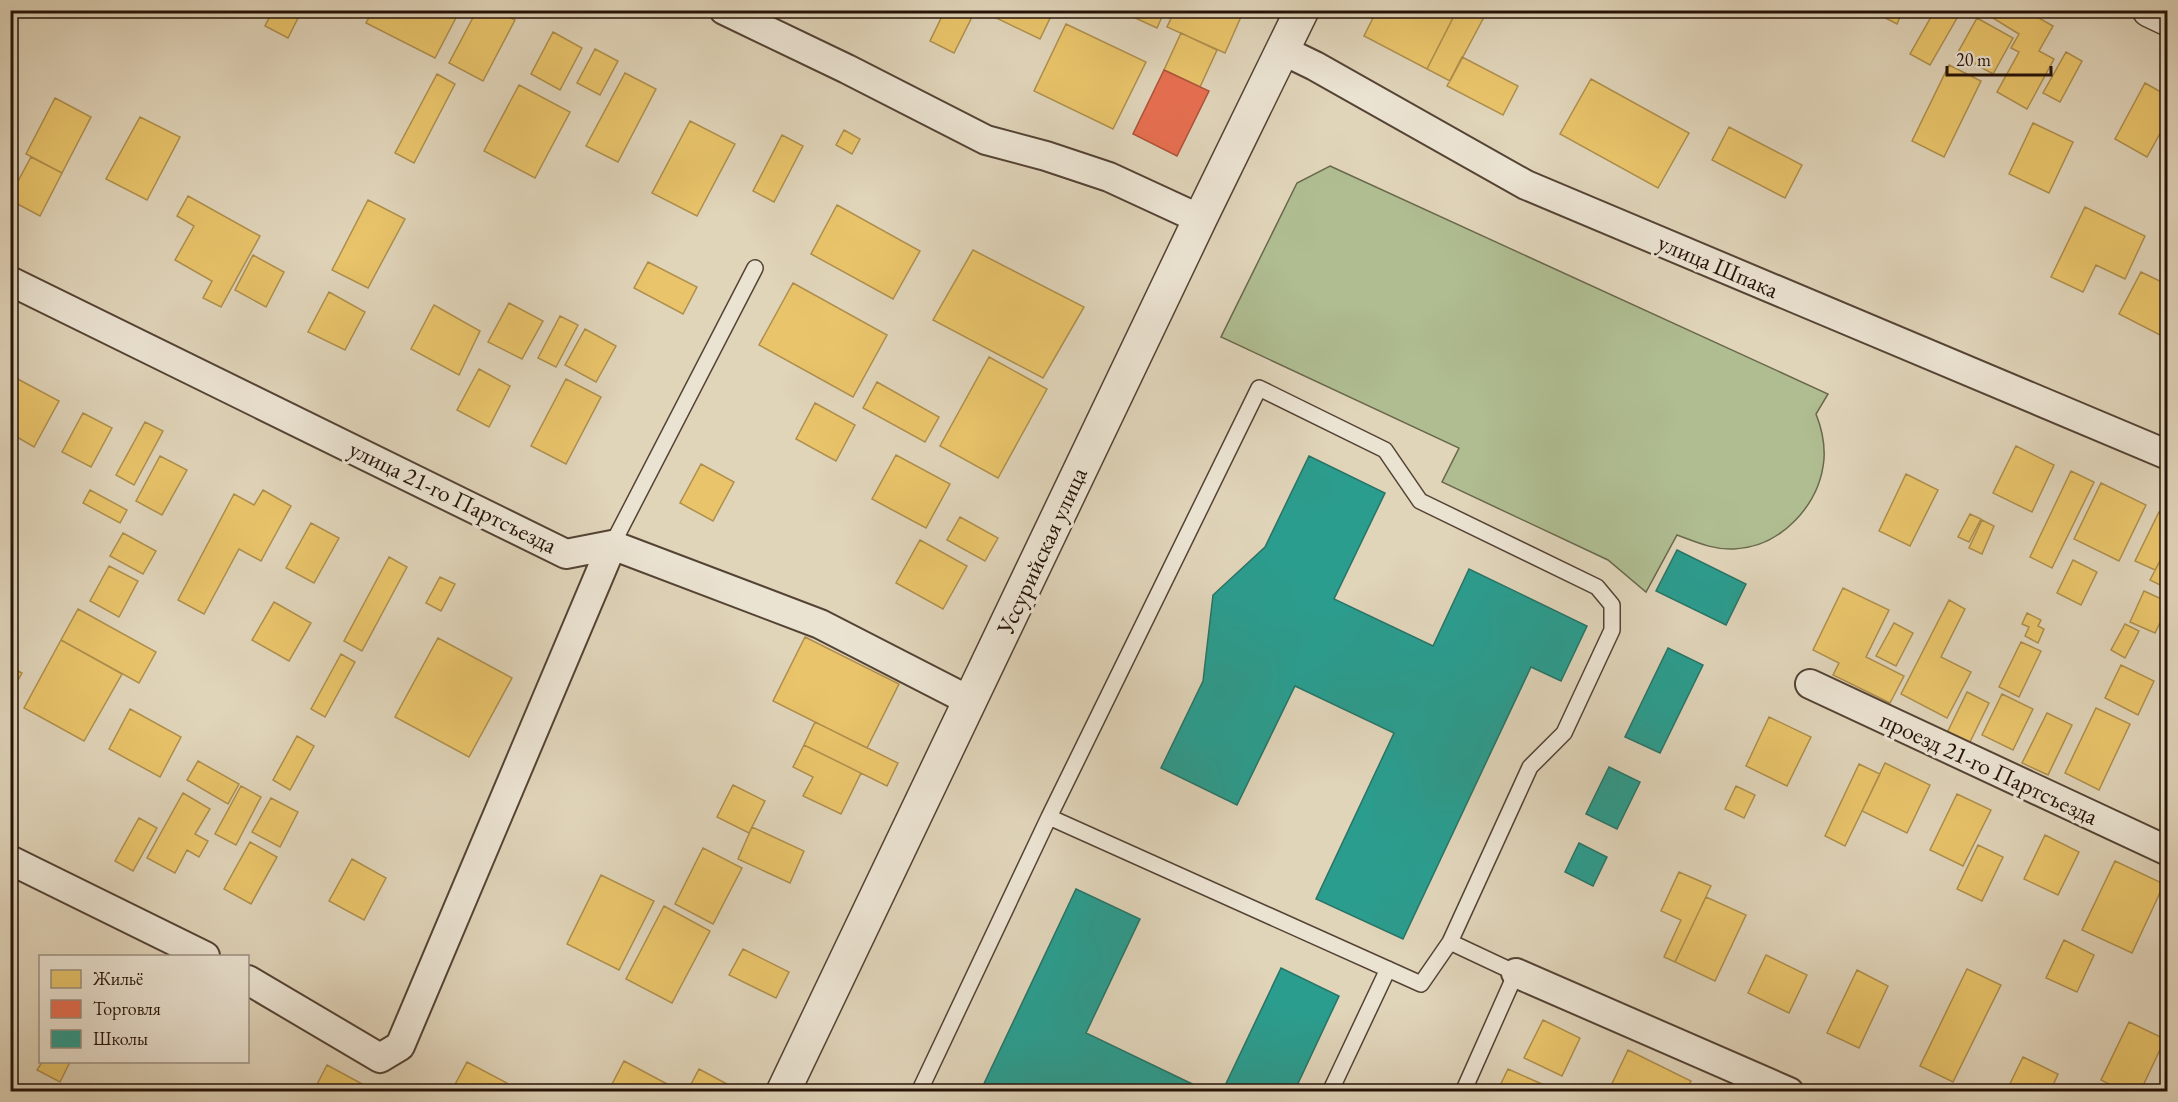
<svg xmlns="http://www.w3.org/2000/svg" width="2178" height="1102" font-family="'EB Garamond',serif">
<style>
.green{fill:#afbd91;stroke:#6a684c;stroke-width:1.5}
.homes{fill:#e9c46a;stroke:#ae8f4d;stroke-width:1.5}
.shops{fill:#e76f51;stroke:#ad533b;stroke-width:1.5}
.schools{fill:#2a9d8f;stroke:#297466;stroke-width:1.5}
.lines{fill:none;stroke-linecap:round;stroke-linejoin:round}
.service-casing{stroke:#544334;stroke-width:18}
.minor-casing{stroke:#544334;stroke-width:32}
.tertiary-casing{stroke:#544334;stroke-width:36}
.service{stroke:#ebe3d2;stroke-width:15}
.minor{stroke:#ebe3d2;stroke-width:28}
.tertiary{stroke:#ebe3d2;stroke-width:33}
.labels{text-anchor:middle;stroke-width:6;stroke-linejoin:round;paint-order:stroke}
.street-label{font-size:24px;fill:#261308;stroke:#ebe3d2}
</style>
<rect width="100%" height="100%" fill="#e0d4b9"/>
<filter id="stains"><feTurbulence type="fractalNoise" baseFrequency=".00333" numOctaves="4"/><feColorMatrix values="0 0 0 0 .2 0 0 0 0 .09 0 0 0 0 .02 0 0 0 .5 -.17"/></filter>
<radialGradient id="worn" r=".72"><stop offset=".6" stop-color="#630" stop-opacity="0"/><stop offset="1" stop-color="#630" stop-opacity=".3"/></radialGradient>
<path class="green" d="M 1330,166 L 1828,394 L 1816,414 C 1822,429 1825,443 1824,459 C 1820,505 1781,547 1734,549 C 1713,550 1696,542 1677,535 L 1646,592 L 1608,560 L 1442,482 L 1459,448 L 1221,337 L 1297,183 Z"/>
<path class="homes" d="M 273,10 L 302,10 L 288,38 L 265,26 Z
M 373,10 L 460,10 L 435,58 L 366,23 Z
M 477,10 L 496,10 L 515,20 L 483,81 L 449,63 Z
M 945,10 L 969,10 L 974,13 L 954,53 L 930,41 Z
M 995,10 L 1054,10 L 1040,39 L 992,16 Z
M 1118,10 L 1165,10 L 1157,28 Z
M 1175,10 L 1244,10 L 1225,53 L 1167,27 Z
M 1377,10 L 1457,10 L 1427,69 L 1364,36 Z
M 1457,10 L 1473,10 L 1484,17 L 1450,81 L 1427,69 Z
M 1870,10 L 1903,10 L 1897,24 Z
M 1935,10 L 1943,10 L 1957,18 L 1930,65 L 1910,54 Z
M 1980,10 L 2025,10 L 2053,26 L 2039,51 L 2054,59 L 2027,109 L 1997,92 L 2019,52 L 2011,48 L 2019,34 Z
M 1977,18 L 2013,38 L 1993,74 L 1957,54 Z
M 1066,24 L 1146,62 L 1113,129 L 1034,91 Z
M 553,32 L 582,48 L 560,90 L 531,74 Z
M 1181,33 L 1217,50 L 1200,87 L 1164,70 Z
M 595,49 L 618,61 L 600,95 L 577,83 Z
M 2066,52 L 2082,61 L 2060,102 L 2043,93 Z
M 1462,57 L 1518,86 L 1503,115 L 1447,86 Z
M 1949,65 L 1981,81 L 1944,157 L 1912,141 Z
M 625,73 L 656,89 L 618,162 L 586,146 Z
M 437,74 L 455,84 L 414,163 L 395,153 Z
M 1591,79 L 1689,133 L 1658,188 L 1560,134 Z
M 2145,83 L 2168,96 L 2168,119 L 2147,157 L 2115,139 Z
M 519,85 L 570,112 L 535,178 L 484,151 Z
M 55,98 L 91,117 L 62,173 L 26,154 Z
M 140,117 L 180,137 L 147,200 L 106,179 Z
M 690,121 L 735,144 L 697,216 L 652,193 Z
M 2033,123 L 2073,142 L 2049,193 L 2009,174 Z
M 1729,127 L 1802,165 L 1785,198 L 1712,160 Z
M 844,130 L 860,139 L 852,154 L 836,145 Z
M 782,135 L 803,146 L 774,202 L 753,191 Z
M 31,157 L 62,173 L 40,216 L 10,200 L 10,196 Z
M 188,196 L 260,236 L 221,307 L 203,298 L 212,281 L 175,260 L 194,226 L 177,216 Z
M 368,200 L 405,219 L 368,288 L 332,270 Z
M 837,205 L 920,251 L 893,299 L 811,254 Z
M 2085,207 L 2145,236 L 2125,279 L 2096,265 L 2083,292 L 2051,277 Z
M 973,250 L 1084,307 L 1043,378 L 933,320 Z
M 253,255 L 284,272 L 266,307 L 235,290 Z
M 648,262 L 697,287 L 683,314 L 634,288 Z
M 2141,272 L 2168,285 L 2166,338 L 2119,314 Z
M 793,283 L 887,335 L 853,397 L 759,345 Z
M 329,292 L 365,312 L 345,350 L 308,332 Z
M 509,303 L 543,321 L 522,359 L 488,342 Z
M 434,305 L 480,331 L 459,375 L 411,349 Z
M 560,316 L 578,325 L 556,367 L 538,358 Z
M 585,329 L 616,346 L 596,382 L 565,365 Z
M 989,357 L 1047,389 L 998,478 L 940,446 Z
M 479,369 L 510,386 L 489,427 L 457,410 Z
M 14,377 L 59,401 L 34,447 L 10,433 L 10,384 Z
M 566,379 L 601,397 L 566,464 L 531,446 Z
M 877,382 L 939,417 L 925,442 L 863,408 Z
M 815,403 L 855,425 L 836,461 L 796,439 Z
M 83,413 L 112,428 L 91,467 L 62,452 Z
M 145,422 L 163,431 L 134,485 L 116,475 Z
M 2016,446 L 2054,465 L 2032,512 L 1993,493 Z
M 896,455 L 950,484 L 926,528 L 872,499 Z
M 160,456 L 187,470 L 162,515 L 136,501 Z
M 701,464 L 734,482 L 713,521 L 680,503 Z
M 2071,471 L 2094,482 L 2052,568 L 2030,557 Z
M 1906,474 L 1938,490 L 1910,546 L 1879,531 Z
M 2101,483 L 2146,505 L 2119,561 L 2074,539 Z
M 90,490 L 127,510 L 120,523 L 83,503 Z
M 263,490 L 291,506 L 261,561 L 239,549 L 204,614 L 178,600 L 234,494 L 254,505 Z
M 2159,512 L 2168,516 L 2168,546 L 2155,570 L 2135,561 Z
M 1970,514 L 1981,519 L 1969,542 L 1958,537 Z
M 960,517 L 998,538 L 985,561 L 947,540 Z
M 1982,520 L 1994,526 L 1982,554 L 1969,548 Z
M 311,523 L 339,538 L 314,583 L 286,568 Z
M 123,533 L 156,551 L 143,574 L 110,556 Z
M 920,540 L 967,566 L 943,609 L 896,583 Z
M 2168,546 L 2168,589 L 2150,580 Z
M 389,557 L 407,567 L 362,651 L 344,641 Z
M 2073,560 L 2097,572 L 2081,605 L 2057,593 Z
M 109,566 L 138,581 L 119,617 L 90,601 Z
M 440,577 L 455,584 L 441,611 L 426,603 Z
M 1843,588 L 1889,610 L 1866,657 L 1904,676 L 1890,703 L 1833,675 L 1839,663 L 1813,650 Z
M 2144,591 L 2168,602 L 2168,607 L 2155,633 L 2130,622 Z
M 1949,600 L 1965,609 L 1941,657 L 1971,672 L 1947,718 L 1901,694 Z
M 274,602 L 311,623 L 289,661 L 252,640 Z
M 78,609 L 156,652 L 139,683 L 61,640 Z
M 2027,613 L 2041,620 L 2038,626 L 2044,629 L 2038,643 L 2025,636 L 2029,627 L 2022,624 Z
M 1894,623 L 1913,633 L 1896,666 L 1876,656 Z
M 2125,624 L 2139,631 L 2125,658 L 2111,650 Z
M 805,637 L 899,684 L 867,748 L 773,701 Z
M 438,638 L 512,678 L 469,757 L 395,717 Z
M 61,640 L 122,674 L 84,741 L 24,708 Z
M 2021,642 L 2041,651 L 2019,697 L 1999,687 Z
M 341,654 L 355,662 L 325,717 L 311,709 Z
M 2121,665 L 2154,681 L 2138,715 L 2105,698 Z
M 10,667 L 22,673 L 10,694 Z
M 1967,692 L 1989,703 L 1969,744 L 1947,733 Z
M 2002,694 L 2033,709 L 2013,750 L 1982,735 Z
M 2096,708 L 2130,724 L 2099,790 L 2065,773 Z
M 130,709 L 181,737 L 160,777 L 109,749 Z
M 2047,713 L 2072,725 L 2048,775 L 2022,763 Z
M 1769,717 L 1811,737 L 1787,786 L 1746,766 Z
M 815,722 L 898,763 L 887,786 L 804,745 Z
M 297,736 L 314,746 L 290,790 L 273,780 Z
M 804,745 L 861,773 L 841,814 L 803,796 L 813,777 L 793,767 Z
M 198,761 L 239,784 L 228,804 L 187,780 Z
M 1885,763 L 1930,785 L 1907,833 L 1862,811 Z
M 1859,764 L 1880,774 L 1845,846 L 1825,836 Z
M 733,785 L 765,801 L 749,833 L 717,817 Z
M 241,786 L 261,797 L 236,845 L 215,834 Z
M 1736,786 L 1755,795 L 1744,818 L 1725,809 Z
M 183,793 L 210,809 L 195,834 L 208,841 L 199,857 L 187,850 L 175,873 L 147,858 Z
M 1957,794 L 1991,810 L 1963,866 L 1930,850 Z
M 271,798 L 298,812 L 280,847 L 252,832 Z
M 139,818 L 157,828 L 133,871 L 115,861 Z
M 752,827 L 804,851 L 790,883 L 738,859 Z
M 2045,835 L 2079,852 L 2058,895 L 2024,879 Z
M 250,842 L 277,857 L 251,904 L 224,889 Z
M 1978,845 L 2003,857 L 1982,901 L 1957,889 Z
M 703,848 L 742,868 L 713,924 L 675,904 Z
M 352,859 L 386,878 L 364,920 L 329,901 Z
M 2115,861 L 2164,884 L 2132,953 L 2082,930 Z
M 1679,872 L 1711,886 L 1675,962 L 1664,957 L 1681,920 L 1661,911 Z
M 601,875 L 654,901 L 619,970 L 567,944 Z
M 1706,897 L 1746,915 L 1715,981 L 1675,962 Z
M 664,906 L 710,931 L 672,1003 L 626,979 Z
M 2064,940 L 2094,955 L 2077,992 L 2046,978 Z
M 743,949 L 789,972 L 776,998 L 729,975 Z
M 1766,955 L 1807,975 L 1789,1013 L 1748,993 Z
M 1967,969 L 2001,985 L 1953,1082 L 1920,1066 Z
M 1857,970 L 1888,986 L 1859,1048 L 1827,1033 Z
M 1543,1020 L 1580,1038 L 1562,1076 L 1524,1058 Z
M 2129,1022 L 2165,1039 L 2140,1092 L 2125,1092 L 2101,1080 Z
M 10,1039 L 18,1043 L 10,1057 Z
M 1628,1050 L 1691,1081 L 1685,1092 L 1608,1092 Z
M 2023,1057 L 2058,1074 L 2050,1092 L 2006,1092 Z
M 624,1061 L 682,1092 L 608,1092 Z
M 42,1062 L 70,1062 L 60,1082 L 37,1070 Z
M 467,1062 L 507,1083 L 503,1092 L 451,1092 Z
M 327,1065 L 377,1092 L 313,1092 Z
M 699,1069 L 738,1090 L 695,1092 L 689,1088 Z
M 1508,1069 L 1544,1085 L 1541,1092 L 1497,1092 Z"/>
<path class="shops" d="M 1164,70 L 1209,91 L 1177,156 L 1133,134 Z"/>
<path class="schools" d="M 1309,456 L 1385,493 L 1334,599 L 1433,646 L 1469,569 L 1587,626 L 1561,681 L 1531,667 L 1403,939 L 1316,899 L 1394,733 L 1295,686 L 1237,805 L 1161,768 L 1203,681 L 1213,595 L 1265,547 Z
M 1677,550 L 1746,584 L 1726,625 L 1656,591 Z
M 1668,648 L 1703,665 L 1660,753 L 1625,737 Z
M 1609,767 L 1640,782 L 1617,829 L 1586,814 Z
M 1579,843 L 1607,857 L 1593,886 L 1565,872 Z
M 1076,889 L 1140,919 L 1086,1033 L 1209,1092 L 980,1092 Z
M 1281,968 L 1339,996 L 1294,1092 L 1222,1092 Z"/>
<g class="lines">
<g class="service-casing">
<path id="service" d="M 612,545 L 755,268
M 1049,817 L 1259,388 L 1385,450 L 1420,501 L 1597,587 L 1612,605 L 1612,630 L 1564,733 L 1530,767 L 1450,942
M 919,1092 L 1049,817 L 1421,984 L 1450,942 L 1516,973 L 1463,1092
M 1330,1092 L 1388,969"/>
</g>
<g class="minor-casing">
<path id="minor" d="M 724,10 L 847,69 L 986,140 L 1046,156 L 1109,177 L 1200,219
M 1282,50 L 1315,66 L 1526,185 L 2168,455
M 10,281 L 566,554 L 612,545 L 820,624 L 970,701
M 1810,684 L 2168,851
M 10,860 L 205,956
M 1516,973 L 1789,1092
M 248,980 L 380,1058 L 400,1046 L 612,545"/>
</g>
<g class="tertiary-casing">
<path id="tertiary" d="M 2149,10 L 2168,19
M 783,1092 L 1200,219 L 1302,10"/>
</g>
<use href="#service" class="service"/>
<use href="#minor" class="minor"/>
<use href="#tertiary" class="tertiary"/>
</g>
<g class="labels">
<g class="street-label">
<text transform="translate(1718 266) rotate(23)" y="8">улица Шпака</text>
<text transform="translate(453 497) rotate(26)" y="8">улица 21-го Партсъезда</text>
<text transform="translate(1042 551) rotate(-65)" y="8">Уссурийская улица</text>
<text transform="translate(1989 768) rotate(25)" y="8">проезд 21-го Партсъезда</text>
</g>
</g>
<rect width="2178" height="1102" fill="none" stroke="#e0d4b9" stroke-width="36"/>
<rect x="12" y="12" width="2154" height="1078" fill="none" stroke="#261308" stroke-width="3"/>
<rect x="18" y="18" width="2142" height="1066" fill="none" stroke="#261308" stroke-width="1.5"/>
<rect x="39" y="955" width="210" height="108" fill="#ebe3d2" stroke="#9c9081" stroke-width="1.5"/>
<rect x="51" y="970" width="30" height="18" fill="#e9c46a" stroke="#9c9081" stroke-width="1.5"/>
<text x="93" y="985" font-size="18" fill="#261308">Жильё</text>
<rect x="51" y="1000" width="30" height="18" fill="#e76f51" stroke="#9c9081" stroke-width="1.5"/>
<text x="93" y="1015" font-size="18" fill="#261308">Торговля</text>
<rect x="51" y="1030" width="30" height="18" fill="#2a9d8f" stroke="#9c9081" stroke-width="1.5"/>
<text x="93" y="1045" font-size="18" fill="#261308">Школы</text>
<path d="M1947 66v9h104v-9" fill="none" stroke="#261308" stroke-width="3"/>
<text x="1956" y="66" font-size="18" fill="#261308" stroke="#ebe3d2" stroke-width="4.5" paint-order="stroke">20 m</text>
<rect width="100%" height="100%" filter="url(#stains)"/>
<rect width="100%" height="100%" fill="url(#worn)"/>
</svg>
